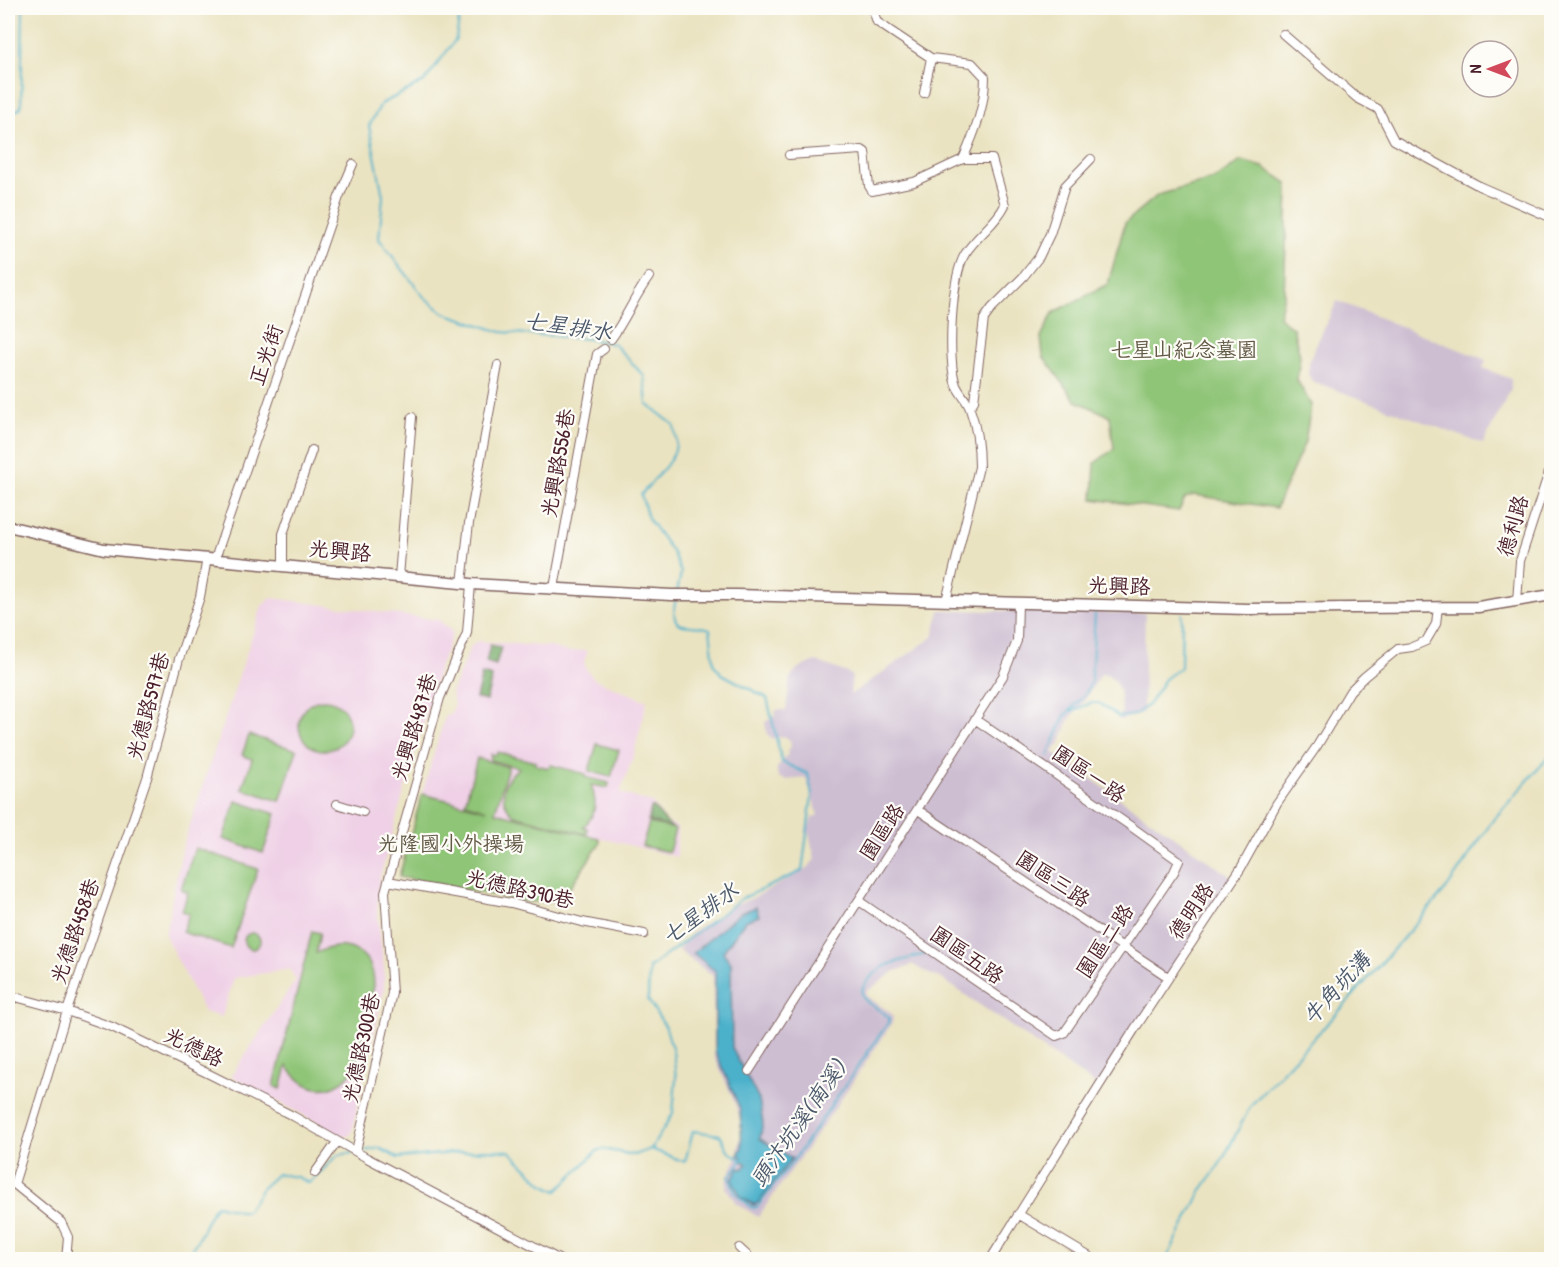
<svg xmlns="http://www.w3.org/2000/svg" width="1559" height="1267" font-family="'Patrick Hand','LXGW WenKai TC',sans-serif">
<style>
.built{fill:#efd0e6}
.industrial{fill:#cdbed2}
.green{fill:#8fc577;stroke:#6c7251;stroke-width:1.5}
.forest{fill:#73aa68;stroke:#5e644a;stroke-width:1.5}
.water{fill:#4cb1cb;stroke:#4b687b;stroke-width:1.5}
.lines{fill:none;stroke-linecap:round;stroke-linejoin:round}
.stream{stroke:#4cb1cb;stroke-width:2}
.minor-casing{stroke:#826460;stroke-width:10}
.major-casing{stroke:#826460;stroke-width:13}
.minor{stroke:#fff;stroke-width:8}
.major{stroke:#fff;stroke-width:10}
.labels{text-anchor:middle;stroke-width:4.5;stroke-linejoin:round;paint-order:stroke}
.park-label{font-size:21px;fill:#625946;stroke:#fdfcf7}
.street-label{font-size:21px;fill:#4a1f2b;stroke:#fdfcf7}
.water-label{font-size:22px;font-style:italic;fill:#4b596b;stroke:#fdfcf7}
</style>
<rect width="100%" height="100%" fill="#fdfcf7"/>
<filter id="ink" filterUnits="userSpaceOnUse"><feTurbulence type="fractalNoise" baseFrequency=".0167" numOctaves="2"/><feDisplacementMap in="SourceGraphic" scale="12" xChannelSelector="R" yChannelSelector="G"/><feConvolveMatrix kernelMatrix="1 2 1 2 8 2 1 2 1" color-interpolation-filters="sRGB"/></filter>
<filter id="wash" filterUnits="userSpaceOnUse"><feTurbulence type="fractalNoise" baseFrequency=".008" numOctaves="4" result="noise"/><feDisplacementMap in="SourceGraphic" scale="24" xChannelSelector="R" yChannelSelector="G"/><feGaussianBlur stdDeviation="1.35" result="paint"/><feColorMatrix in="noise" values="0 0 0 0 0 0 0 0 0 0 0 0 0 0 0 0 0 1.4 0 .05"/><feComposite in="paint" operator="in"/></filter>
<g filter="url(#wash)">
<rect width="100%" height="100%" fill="#eae3c1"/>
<path class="built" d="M 271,598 L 439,620 L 453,633 L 439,668 L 379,880 L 377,910 L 384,968 L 384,990 L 351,1135 L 344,1137 L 231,1076 L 296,980 L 290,969 L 234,978 L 222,1017 L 204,1012 L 165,935 L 182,849 L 262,606 Z
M 478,641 L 551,647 L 569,652 L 586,650 L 587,653 L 584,662 L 586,669 L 594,679 L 647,701 L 634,754 L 620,793 L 652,803 L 667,822 L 677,827 L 677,857 L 422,794 L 445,716 L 451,713 L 453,708 L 454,702 L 451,693 L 471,646 Z"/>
<path class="industrial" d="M 1337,301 L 1486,360 L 1483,368 L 1511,379 L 1511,389 L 1483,444 L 1312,381 L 1308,374 L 1310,358 Z
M 940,610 L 1145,613 L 1143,712 L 1121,720 L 1118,718 L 1122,713 L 1119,690 L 1114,680 L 1107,674 L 1101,674 L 1085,700 L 1069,720 L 1060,743 L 1053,752 L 1235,879 L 1099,1087 L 942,979 L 927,973 L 912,964 L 908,967 L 895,971 L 866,992 L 866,996 L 891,1013 L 893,1017 L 892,1023 L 838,1104 L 758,1217 L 736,1203 L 726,1188 L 727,1179 L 737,1157 L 742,1128 L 736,1105 L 714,1056 L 713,976 L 678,950 L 695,930 L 737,904 L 751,899 L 807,869 L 815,859 L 808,830 L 812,818 L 818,815 L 806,778 L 786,780 L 780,778 L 777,773 L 777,768 L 788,754 L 787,751 L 791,746 L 790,740 L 784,736 L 772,739 L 767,734 L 765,722 L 775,716 L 776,710 L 786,710 L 790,678 L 798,668 L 816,661 L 852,675 L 850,695 L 933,637 Z"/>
<path class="green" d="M 1241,161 L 1263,167 L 1287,183 L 1288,190 L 1284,295 L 1279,317 L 1293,328 L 1300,356 L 1297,380 L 1311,405 L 1305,442 L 1276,508 L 1194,495 L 1185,498 L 1179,511 L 1093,499 L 1095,463 L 1114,449 L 1110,416 L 1076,401 L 1043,356 L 1041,338 L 1053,313 L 1108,284 L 1125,223 L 1158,195 L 1215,179 Z
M299 725a25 25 0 1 1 50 0a25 25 0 1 1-50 0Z
M 249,735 L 297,750 L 280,801 L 242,789 L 252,759 L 242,755 Z
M 597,744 L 619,750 L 611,777 L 589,771 Z
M 497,752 L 536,762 L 536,765 L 548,768 L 551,765 L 586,774 L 585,777 L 609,783 L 608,788 L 591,785 C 597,801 597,815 583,827 L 588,829 L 586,834 L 514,815 C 497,801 502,779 519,768 L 490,760 L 491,754 L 496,755 Z
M 477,758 L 508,767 L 495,812 L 599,838 L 600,843 L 569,889 L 556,901 L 528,902 L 399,877 L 422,794 L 487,810 L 465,803 Z
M 236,801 L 276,814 L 263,853 L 223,839 Z
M 649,823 L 675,829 L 669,852 L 642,846 Z
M 195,848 L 258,869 L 231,948 L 182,932 L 189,914 L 182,911 L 188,892 L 181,889 Z
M 312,931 L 320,933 L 316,953 C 345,938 375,951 374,986 L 355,1068 C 334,1097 306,1094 287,1066 L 281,1089 L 274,1086 Z
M244 941a8 8 0 1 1 16 0a8 8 0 1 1-16 0Z"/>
<path class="forest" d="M 490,645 L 501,647 L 496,665 L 486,662 Z
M 482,674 L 492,677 L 486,701 L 476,698 Z
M 651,808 L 654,808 L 666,822 L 673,828 L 648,821 Z"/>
<path class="water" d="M 756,907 L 759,916 L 745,921 L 723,952 L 731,963 L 732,1048 L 759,1100 L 763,1123 L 760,1139 L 792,1158 L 760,1201 L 754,1205 L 741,1197 L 732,1180 L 739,1167 L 743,1169 L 747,1164 L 742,1161 L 741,1156 L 738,1155 L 742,1147 L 740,1109 L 715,1051 L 715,971 L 693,953 L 740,913 Z"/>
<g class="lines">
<path class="stream" d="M 456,8 L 459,20 L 456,39 L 424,82 L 381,104 L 369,126 L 383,196 L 379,239 L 424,297 L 444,313 L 501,332 L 590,339 L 614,344 L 644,376 L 647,404 L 674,425 C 674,431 677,438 676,444 C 675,462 651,481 641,495 L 648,518 L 673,553 L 681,573 L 677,592
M 8,112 L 13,112 L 21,108 L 23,8
M 1072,711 L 1091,703 L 1099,703 L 1119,717 L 1135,715 L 1149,704 L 1165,679 L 1181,667 L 1182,614
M 1048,756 L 1064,717 L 1086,693 L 1091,682 L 1095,613
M 651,1149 L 685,1162 L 693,1131 L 720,1135 L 729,1152 L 742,1160 L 729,1177 L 736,1194 L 753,1208 L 757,1207 L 791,1164 L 888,1023 L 889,1018 C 882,1009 868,1006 863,997 C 857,987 876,972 883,967 C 895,961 912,958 925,954
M 360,1152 L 379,1148 L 398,1158 L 485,1150 L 509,1151 L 543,1184 L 557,1191 L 597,1151 L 602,1149 L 634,1155 L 651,1149 L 673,1113 L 676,1078 L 673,1051 L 666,1028 L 648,1000 L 649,968 L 741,899 L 802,871 L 812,795 L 808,774 L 782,762 L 767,698 L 722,674 L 714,665 L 710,629 C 687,621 668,636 676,597
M 111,1260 L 125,1257 L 141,1260
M 143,1260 L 152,1257 L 169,1260
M 174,1260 L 185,1259 L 197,1241 L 214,1207 L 217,1205 L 240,1211 L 247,1211 L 263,1187 L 277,1174 L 297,1177 L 309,1183 L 338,1155 L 352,1153
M 1166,1260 L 1202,1190 L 1223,1159 L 1251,1105 L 1342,1008 L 1447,888 L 1493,820 L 1552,753"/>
</g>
</g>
<g filter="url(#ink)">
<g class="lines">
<g class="minor-casing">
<path id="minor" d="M 876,8 L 874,13 L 877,22 L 931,58 L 972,63 L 985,77 C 985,107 975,132 963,159
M 1283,34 L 1357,98 L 1378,109 L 1394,140 L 1481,187 L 1552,218
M 924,93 L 931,58
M 789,155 L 862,150 L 865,152 L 869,186 L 872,191 L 914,182 L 963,159 L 992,159 L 1005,205 C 996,224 976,236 965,254 C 951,277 947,361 956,385 C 960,394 967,400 970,409 C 977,428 979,447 979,467 L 946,601
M 611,339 C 626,319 634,297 649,277
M 970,407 L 974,401 L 984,319 L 992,308 L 1024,276 L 1039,257 L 1050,234 L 1065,186 L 1091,159
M 215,559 L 339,197 L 353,164
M 283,566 L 283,534 L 312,450
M 399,577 L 412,417
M 462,583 L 469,523 L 498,365
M 554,588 L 597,354 L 604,349
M 1517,601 L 1520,561 L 1552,463
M 337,804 L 363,812
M 918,810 L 1168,977
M 388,881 L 511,903 L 582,922 L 644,934
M 859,901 L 1056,1036 L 1064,1033 L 1174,872 L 1179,861 L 1129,825 L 976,720
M 8,995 L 67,1011 L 112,1027 L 209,1074 L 293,1116 L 367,1158 L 560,1260
M 8,1013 L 12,996
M 749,1071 L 1003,676 L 1017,641 L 1018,603
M 356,1151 L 392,993 L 385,892 L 440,698 L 467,633 L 471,584
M 315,1173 L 337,1142
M 1018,1214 L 1095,1260
M 739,1248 L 752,1260
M 66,1260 L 68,1237 L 61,1222 L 14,1184 L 67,1011 L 147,778 L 179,659 L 200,597 L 207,558
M 990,1260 L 1134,1030 L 1241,868 L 1277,803 L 1317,746 L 1350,691 L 1364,677 L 1398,649 L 1412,647 L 1426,641 L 1436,624 L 1438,607"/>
</g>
<g class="major-casing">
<path id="major" d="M 8,526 L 104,549 L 471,584 L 671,595 L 737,595 L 1248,609 L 1478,607 L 1552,595"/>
</g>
<use href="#minor" class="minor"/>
<use href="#major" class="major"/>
</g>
</g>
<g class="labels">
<g class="park-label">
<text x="1184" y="357">七星山紀念墓園</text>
<text x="451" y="851">光隆國小外操場</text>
</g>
<g class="street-label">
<text transform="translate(266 355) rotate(-71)" y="7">正光街</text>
<text transform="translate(558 463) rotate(-80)" y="7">光興路556巷</text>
<text transform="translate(1513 526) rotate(-74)" y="7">德利路</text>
<text transform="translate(340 551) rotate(5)" y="7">光興路</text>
<text transform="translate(1119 586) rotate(2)" y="7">光興路</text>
<text transform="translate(148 706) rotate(-75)" y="7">光德路597巷</text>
<text transform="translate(414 727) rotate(-73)" y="7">光興路487巷</text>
<text transform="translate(1089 774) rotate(35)" y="7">園區一路</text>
<text transform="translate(882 832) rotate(-57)" y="7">園區路</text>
<text transform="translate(1053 879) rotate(34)" y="7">園區三路</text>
<text transform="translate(520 889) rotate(13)" y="7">光德路390巷</text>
<text transform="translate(1191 911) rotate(-56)" y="7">德明路</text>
<text transform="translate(75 931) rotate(-71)" y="7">光德路458巷</text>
<text transform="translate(1105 941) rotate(-56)" y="7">園區二路</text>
<text transform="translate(967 955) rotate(35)" y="7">園區五路</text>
<text transform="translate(194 1047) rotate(26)" y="7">光德路</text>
<text transform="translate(361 1048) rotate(-78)" y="7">光德路300巷</text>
</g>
<g class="water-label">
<text transform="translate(568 326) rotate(8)" y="8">七星排水</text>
<text transform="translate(700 913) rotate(-36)" y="8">七星排水</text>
<text transform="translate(1336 988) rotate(-48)" y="8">牛角坑溝</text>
<text transform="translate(798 1123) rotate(-55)" y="8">頭汴坑溪(南溪)</text>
</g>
</g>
<rect width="1559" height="1267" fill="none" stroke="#fdfcf7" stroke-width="30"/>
<g transform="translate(1490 69) rotate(270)"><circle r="28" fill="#fdfcf7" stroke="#b5a4a5" stroke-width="1.5"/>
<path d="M0-4.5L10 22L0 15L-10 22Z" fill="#d1495b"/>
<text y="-9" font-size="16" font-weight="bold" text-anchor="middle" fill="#4a1f2b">N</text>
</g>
</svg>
